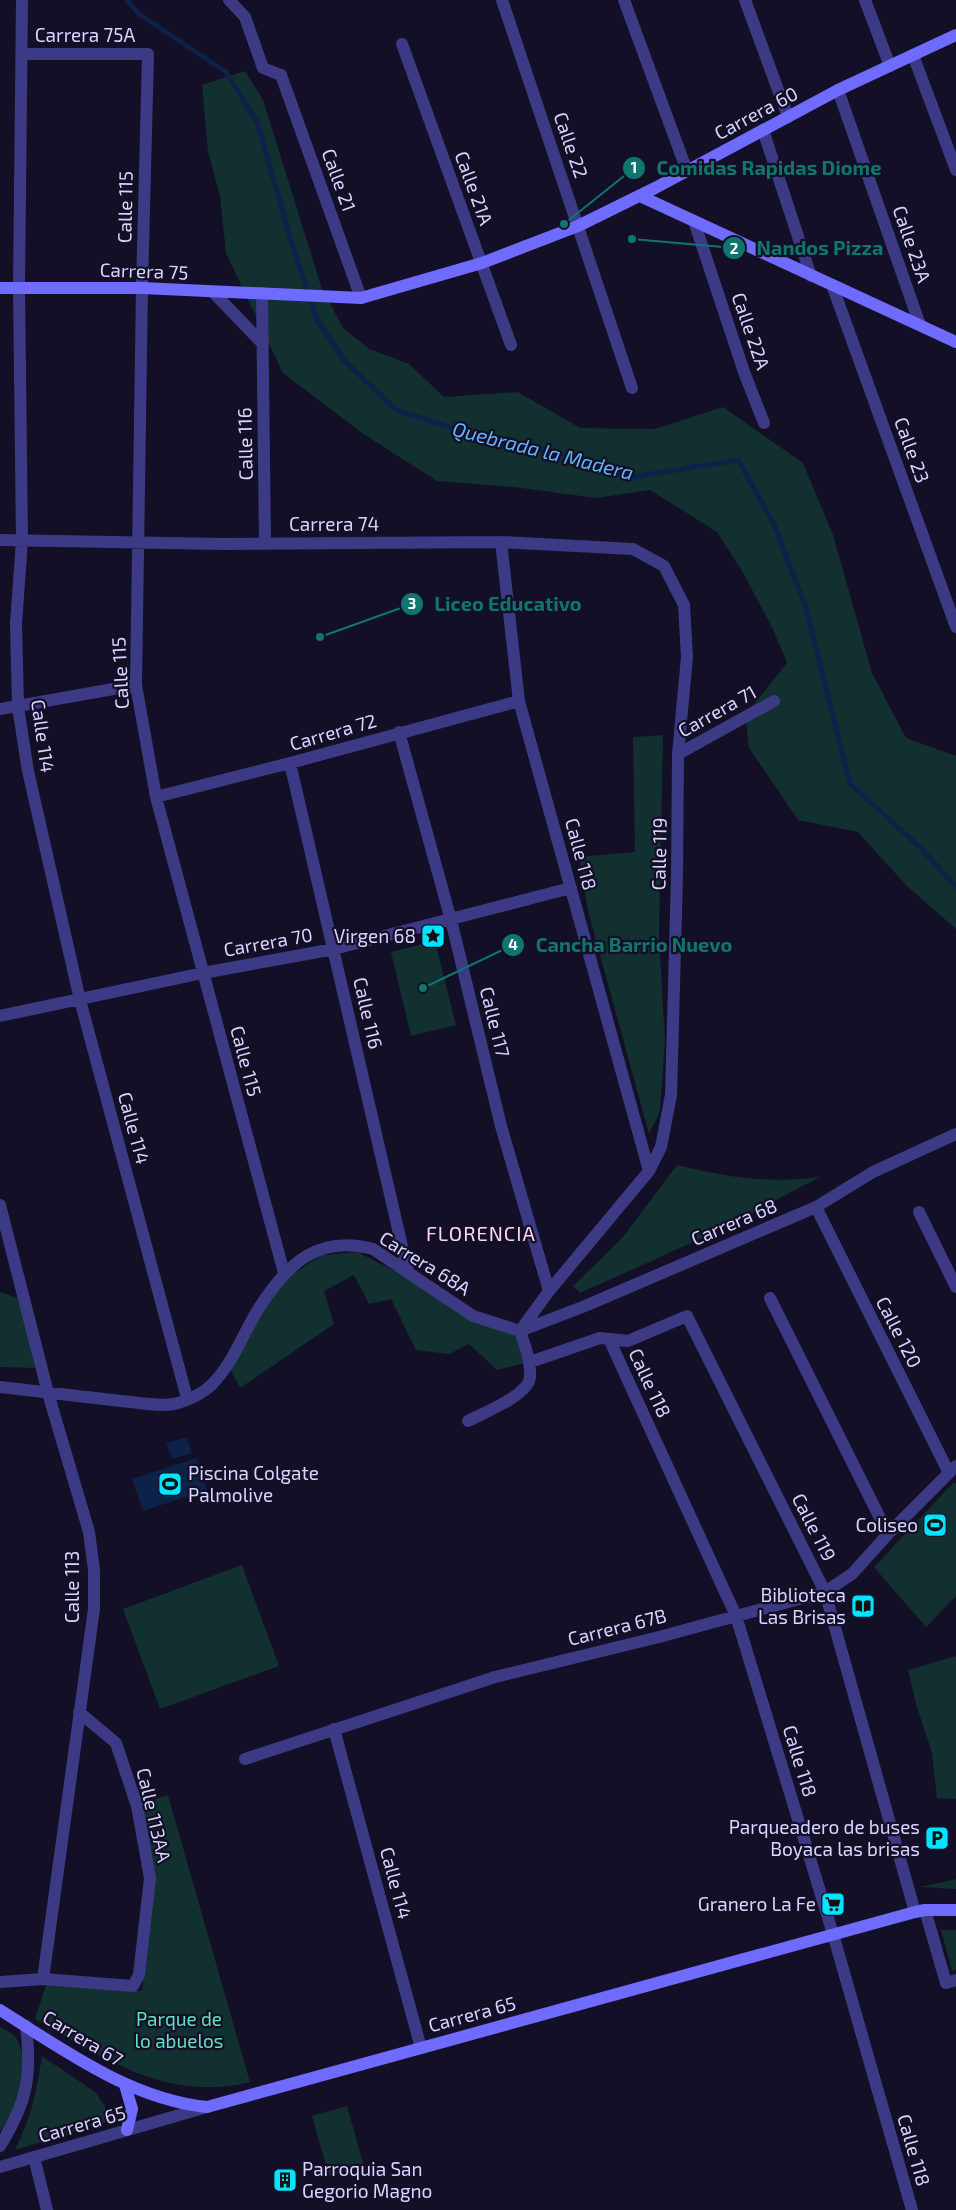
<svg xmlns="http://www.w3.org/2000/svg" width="956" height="2210" font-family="'Exo 2',sans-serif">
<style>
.green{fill:#12302f}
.water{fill:#0c2248}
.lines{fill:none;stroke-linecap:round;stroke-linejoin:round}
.stream{stroke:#0c2248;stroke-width:5}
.pedestrian{stroke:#3d3a85;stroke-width:12}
.minor{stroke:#3d3a85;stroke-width:12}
.tertiary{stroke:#3d3a85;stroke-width:12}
.secondary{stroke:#6f6bff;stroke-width:12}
.labels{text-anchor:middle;stroke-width:4.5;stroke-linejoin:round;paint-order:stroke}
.street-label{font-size:19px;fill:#d9d4ff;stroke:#130f26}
.poi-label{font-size:19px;fill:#d9d4ff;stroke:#130f26;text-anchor:end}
.park-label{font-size:19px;fill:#5fe0c0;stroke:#130f26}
.water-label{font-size:20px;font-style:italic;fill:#62b6ff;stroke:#130f26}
.neighbourhood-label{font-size:20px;letter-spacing:1px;fill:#ffd6f0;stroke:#130f26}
.leader{fill:none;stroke:#0f766e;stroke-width:2}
.callout-dot{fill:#0f766e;stroke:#130f26;stroke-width:2}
.mark-label{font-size:15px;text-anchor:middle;font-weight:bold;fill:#fff}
.callout-label{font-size:20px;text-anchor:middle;font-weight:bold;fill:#0f766e;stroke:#130f26;stroke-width:4.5;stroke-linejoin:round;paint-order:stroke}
</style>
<rect width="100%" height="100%" fill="#130f26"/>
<path class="green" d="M 245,71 L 263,100 L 321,286 L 343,328 L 369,349 L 409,364 L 444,397 L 518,392 L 580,428 L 655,429 L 723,407 L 803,463 L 833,535 L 872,673 L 906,738 L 956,756 L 956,929 L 907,886 L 858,832 L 798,820 L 749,748 L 745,715 L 787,663 L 772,627 L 742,571 L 717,532 L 650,490 L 596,498 L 514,487 L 437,481 L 362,433 L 283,373 L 226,253 L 220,196 L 208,152 L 202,85 Z
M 663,735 L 659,935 L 665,1041 L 660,1111 L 649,1134 L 588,911 L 579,857 L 635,852 L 633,737 Z
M 435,941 L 456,1025 L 411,1036 L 391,952 Z
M 677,1165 C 728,1177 767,1184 820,1177 L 709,1235 L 580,1293 L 573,1286 L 623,1237 Z
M 357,1252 L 401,1274 L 464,1317 L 520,1331 L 530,1362 L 497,1370 L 469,1344 L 449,1354 L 416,1350 L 391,1299 L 369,1304 L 354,1275 L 324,1291 L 334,1324 L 240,1388 L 228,1365 L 259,1308 L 291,1275 L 322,1255 Z
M 0,1292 L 21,1299 L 35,1368 L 0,1367 Z
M 954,1482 L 956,1484 L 956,1596 L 926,1627 L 874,1567 Z
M 242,1565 L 279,1666 L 160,1709 L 123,1609 Z
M 956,1656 L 956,1799 L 937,1798 L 932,1753 L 916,1704 L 908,1670 Z
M 168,1795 L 250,2082 C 169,2103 103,2058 35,2019 L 47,1982 L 142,1991 L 155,1877 L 140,1804 Z
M 956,1879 L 956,1889 L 921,1887 Z
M 941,1930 L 956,1930 L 956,1970 L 952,1971 Z
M 0,2027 C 5,2030 13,2033 16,2038 C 29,2057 22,2100 11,2119 C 8,2123 3,2127 0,2131 Z
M 42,2056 L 95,2092 L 105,2106 L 107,2122 L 15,2150 C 32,2115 36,2093 42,2056 Z
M 347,2106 L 364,2166 L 329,2176 L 312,2116 Z"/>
<path class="water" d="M 187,1437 L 192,1453 L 172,1459 L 166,1443 Z
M 197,1458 L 207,1490 L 143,1511 L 132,1479 Z"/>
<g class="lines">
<path class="stream" d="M 127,0 L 139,14 L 226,72 L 257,122 L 292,244 L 317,320 L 345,361 L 396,410 L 489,440 L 555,452 L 633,477 L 738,460 L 774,524 L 805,605 L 850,784 L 922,849 L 956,887"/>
<path class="pedestrian" d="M 229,0 L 245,17 L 263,68 L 281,75"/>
<path class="minor" d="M 22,0 L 19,288 L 22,541 L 16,623 L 18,707 L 28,771 L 80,1000 L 187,1398
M 502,0 L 632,388
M 624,0 L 687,171
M 745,0 L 788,117
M 865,0 L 890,66
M 402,44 L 511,345
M 22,54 L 148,54 L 142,288 L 136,685 L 156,797 L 284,1273
M 913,55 L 956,170
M 281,75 L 361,298
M 838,90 L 920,325
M 763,130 L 811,276
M 694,221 L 744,372 L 764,423
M 832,285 L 956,627
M 213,292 L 263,344
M 262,293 L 265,543
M 0,540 L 223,544 L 501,542 L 633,549 L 664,566 L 684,605 L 687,657 L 678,754 L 677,876 L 671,1095 L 661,1147 L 649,1171 L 549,1291 L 520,1331
M 501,542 L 519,701 L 649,1171
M 0,709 L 136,685
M 399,732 L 451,920 L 501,1126 L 549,1291
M 678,754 L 774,701
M 290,763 L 408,1272
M 156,797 L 290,763 L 519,701
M 0,1016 L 203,973 L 334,949 L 571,888
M 0,1205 L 48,1393 L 89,1532 L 94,1570 L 94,1609 L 43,1979
M 816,1207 L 949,1473
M 919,1212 L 956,1287
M 770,1298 L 888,1534
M 520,1331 L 585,1306 L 816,1207 L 873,1172 L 956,1134
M 609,1339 L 736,1616 L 833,1934 L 912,2210
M 530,1362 L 600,1338 L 628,1341 L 687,1316 L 825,1592 L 915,1912
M 0,1387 C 40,1392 81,1396 121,1401 C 136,1402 163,1408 178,1403 C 191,1399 207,1391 216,1380 C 235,1359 244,1331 259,1308 C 287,1264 318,1234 373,1249 L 473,1316 L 520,1331
M 468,1421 C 483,1413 529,1395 530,1377 C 531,1361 525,1346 520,1331
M 334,1729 L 421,2048
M 245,1759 L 495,1677 L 659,1637 L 825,1592 L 852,1574 L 888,1534 L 956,1466
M 925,1910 L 946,1983 L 956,1980
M 0,1982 L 43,1979 L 133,1986 L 139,1975 L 150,1878 L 137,1806 L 116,1743 L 79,1712
M 0,2146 C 27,2102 32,2077 26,2026
M 34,2157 L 47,2210"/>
<path class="tertiary" d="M 0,2167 L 207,2107"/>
<path class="secondary" d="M 640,196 L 956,342
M 0,288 L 142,288 L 361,298 L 482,263 L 578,226 L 655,188 L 838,90 L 956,35
M 0,2010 C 64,2050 130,2099 207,2107 L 915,1912 L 925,1910 L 956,1910
M 125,2085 L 132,2109 L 127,2130"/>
</g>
<defs>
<g id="sight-square" transform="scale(1.25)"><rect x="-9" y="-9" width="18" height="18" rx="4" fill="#00e5ff" stroke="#130f26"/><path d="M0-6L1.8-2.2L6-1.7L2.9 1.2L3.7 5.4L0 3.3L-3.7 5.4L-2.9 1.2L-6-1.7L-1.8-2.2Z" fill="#111"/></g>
<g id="stadium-square" transform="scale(1.25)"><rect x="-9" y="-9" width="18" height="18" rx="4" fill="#00e5ff" stroke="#130f26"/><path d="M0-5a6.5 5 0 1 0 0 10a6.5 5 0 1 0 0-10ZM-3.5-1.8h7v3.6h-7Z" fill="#111"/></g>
<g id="library-square" transform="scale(1.25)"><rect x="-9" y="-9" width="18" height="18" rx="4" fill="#00e5ff" stroke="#130f26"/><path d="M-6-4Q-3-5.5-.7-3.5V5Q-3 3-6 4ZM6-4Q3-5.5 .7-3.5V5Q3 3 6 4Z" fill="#111"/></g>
<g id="parking-square" transform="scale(1.25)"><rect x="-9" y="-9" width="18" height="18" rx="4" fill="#00e5ff" stroke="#130f26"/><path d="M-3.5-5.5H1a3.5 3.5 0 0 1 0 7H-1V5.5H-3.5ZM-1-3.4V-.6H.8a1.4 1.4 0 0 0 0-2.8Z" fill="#111"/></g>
<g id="supermarket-square" transform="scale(1.25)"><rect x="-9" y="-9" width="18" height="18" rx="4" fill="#00e5ff" stroke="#130f26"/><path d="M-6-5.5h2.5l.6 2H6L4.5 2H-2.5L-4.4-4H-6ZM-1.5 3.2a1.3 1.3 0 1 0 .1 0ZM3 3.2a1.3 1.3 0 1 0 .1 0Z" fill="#111"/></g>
<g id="building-square" transform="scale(1.25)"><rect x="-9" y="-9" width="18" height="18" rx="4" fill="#00e5ff" stroke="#130f26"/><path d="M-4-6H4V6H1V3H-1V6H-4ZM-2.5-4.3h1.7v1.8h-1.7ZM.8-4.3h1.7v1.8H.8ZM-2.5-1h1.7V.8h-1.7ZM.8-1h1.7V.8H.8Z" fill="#111"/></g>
</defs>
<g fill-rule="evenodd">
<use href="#sight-square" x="433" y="936"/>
<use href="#stadium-square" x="170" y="1484"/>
<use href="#stadium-square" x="935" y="1525"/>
<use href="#library-square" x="863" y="1606"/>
<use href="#parking-square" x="937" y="1838"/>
<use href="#supermarket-square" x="833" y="1904"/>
<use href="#building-square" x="285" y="2180"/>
</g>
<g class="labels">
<g class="street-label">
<text x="85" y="42">Carrera 75A</text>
<text transform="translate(756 113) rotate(-28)" y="7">Carrera 60</text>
<text transform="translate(571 145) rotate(71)" y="7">Calle 22</text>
<text transform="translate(339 180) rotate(70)" y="7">Calle 21</text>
<text transform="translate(474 188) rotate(70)" y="7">Calle 21A</text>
<text transform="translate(125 207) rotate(-89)" y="7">Calle 115</text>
<text transform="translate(912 244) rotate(71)" y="7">Calle 23A</text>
<text transform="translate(144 271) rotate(2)" y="7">Carrera 75</text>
<text transform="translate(751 331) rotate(71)" y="7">Calle 22A</text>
<text transform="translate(245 444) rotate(-91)" y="7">Calle 116</text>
<text transform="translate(912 450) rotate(70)" y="7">Calle 23</text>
<text x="334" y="531">Carrera 74</text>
<text transform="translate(120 673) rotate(-93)" y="7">Calle 115</text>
<text transform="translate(717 711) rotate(-29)" y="7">Carrera 71</text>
<text transform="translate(333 732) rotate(-16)" y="7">Carrera 72</text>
<text transform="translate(43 736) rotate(82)" y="7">Calle 114</text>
<text transform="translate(581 854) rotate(75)" y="7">Calle 118</text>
<text transform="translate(659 854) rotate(-89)" y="7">Calle 119</text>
<text transform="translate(268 942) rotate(-10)" y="7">Carrera 70</text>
<text transform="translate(368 1013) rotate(77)" y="7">Calle 116</text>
<text transform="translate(495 1022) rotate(76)" y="7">Calle 117</text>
<text transform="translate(246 1061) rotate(75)" y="7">Calle 115</text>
<text transform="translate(134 1128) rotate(75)" y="7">Calle 114</text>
<text transform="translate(734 1222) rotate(-23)" y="7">Carrera 68</text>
<text transform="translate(425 1263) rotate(32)" y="7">Carrera 68A</text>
<text transform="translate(899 1332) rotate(63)" y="7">Calle 120</text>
<text transform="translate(650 1383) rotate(65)" y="7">Calle 118</text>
<text transform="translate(814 1527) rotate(63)" y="7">Calle 119</text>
<text transform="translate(72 1587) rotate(-90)" y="7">Calle 113</text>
<text transform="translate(617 1627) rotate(-14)" y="7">Carrera 67B</text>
<text transform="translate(800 1761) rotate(73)" y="7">Calle 118</text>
<text transform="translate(154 1815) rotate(77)" y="7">Calle 113AA</text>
<text transform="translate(396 1883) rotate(75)" y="7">Calle 114</text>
<text transform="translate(472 2014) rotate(-15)" y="7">Carrera 65</text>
<text transform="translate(83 2038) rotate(31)" y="7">Carrera 67</text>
<text transform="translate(82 2124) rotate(-16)" y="7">Carrera 65</text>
<text transform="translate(914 2150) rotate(74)" y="7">Calle 118</text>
</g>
<g class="poi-label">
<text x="416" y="943">Virgen 68</text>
<text x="188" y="1480" text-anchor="start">Piscina Colgate<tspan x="188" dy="22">Palmolive</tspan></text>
<text x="918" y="1532">Coliseo</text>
<text x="846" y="1602">Biblioteca<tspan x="846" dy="22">Las Brisas</tspan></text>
<text x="920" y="1834">Parqueadero de buses<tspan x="920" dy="22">Boyaca las brisas</tspan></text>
<text x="816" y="1911">Granero La Fe</text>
<text x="302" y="2176" text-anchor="start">Parroquia San<tspan x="302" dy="22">Gegorio Magno</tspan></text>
</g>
<g class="park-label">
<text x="179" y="2026">Parque de<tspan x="179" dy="22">lo abuelos</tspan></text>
</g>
<g class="water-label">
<text transform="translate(543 451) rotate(14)" y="7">Quebrada la Madera</text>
</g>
<g class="neighbourhood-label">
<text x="481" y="1241">FLORENCIA</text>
</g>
</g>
<path class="leader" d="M564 224L634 168M632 239L734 248M320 637L412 604M423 988L513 945"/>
<g class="callout-dot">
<circle cx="564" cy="224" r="5"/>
<circle cx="632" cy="239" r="5"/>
<circle cx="320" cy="637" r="5"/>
<circle cx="423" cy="988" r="5"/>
<circle cx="634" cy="168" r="12"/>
<circle cx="734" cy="248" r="12"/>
<circle cx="412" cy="604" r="12"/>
<circle cx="513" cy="945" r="12"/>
</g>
<g class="mark-label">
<text x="634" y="173">1</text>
<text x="734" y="254">2</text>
<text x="412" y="609">3</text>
<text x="513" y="950">4</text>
</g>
<g class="callout-label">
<text x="769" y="175">Comidas Rapidas Diome</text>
<text x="820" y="255">Nandos Pizza</text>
<text x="508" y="611">Liceo Educativo</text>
<text x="634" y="952">Cancha Barrio Nuevo</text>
</g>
</svg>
